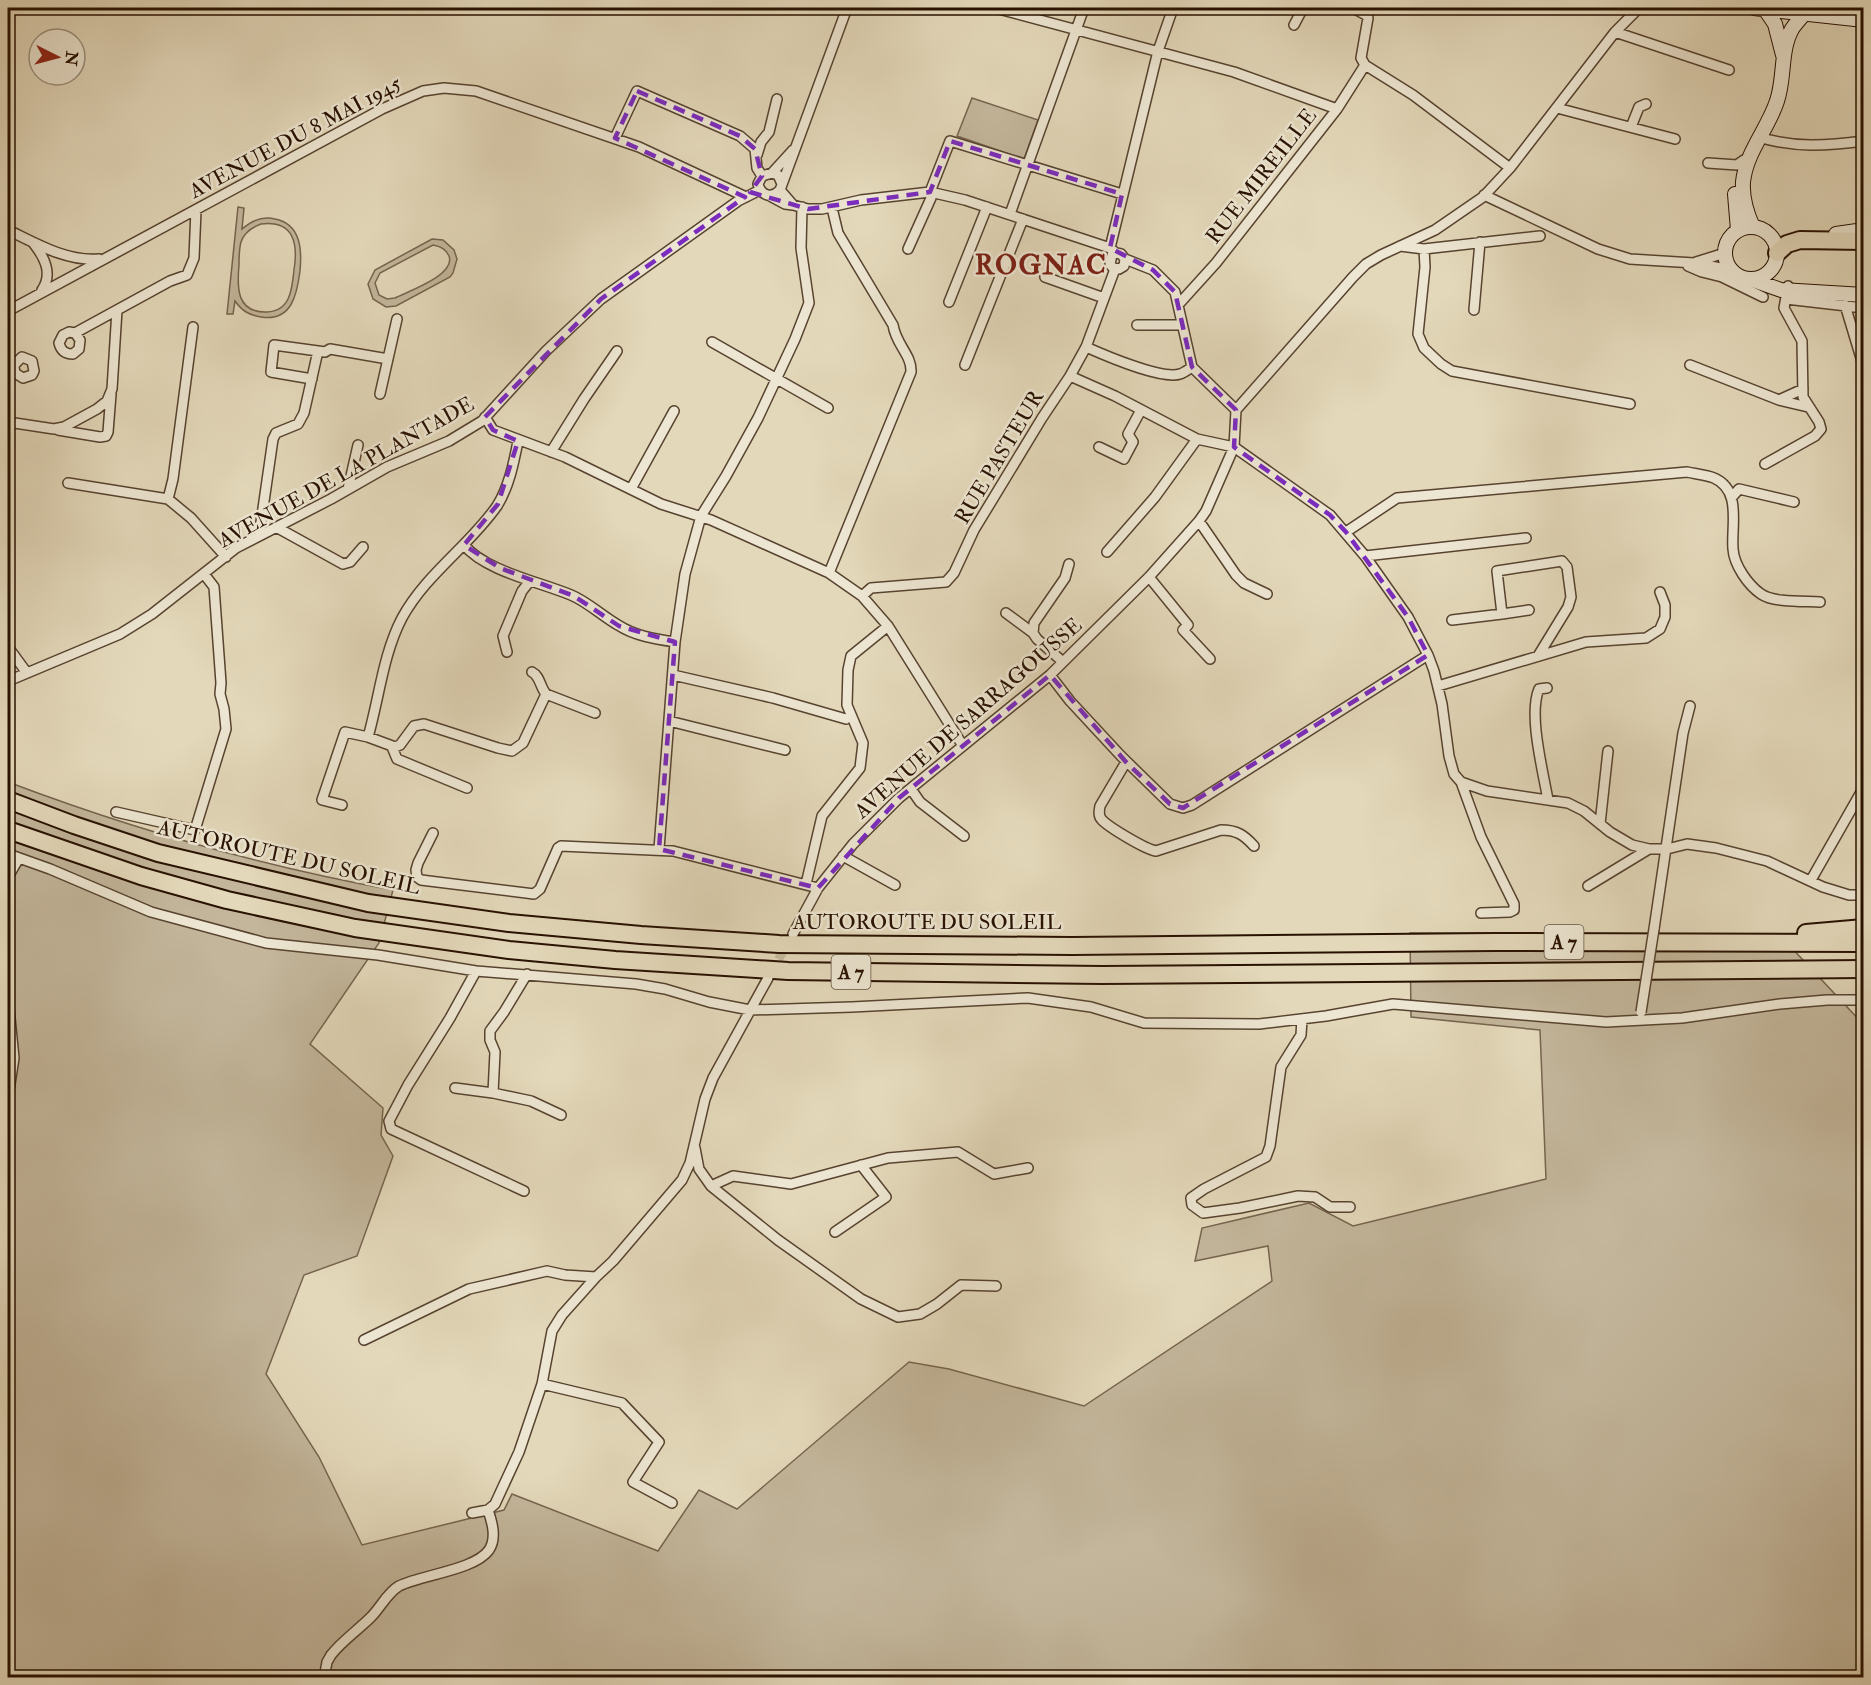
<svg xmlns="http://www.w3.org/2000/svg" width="1871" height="1685" font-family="'IM FELL Double Pica',serif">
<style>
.green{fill:#c3b69b;stroke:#76644e;stroke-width:1.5;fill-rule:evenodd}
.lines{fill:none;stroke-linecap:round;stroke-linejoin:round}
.street-tunnel{stroke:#c7ba9e;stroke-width:9;stroke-dasharray:9 4.5;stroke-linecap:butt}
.street-casing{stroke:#57432f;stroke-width:12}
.secondary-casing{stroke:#281101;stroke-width:16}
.highway-casing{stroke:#281101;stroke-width:20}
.street{stroke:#ede6d2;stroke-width:9}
.secondary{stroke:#ede6d2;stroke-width:14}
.highway{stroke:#e3d8ba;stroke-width:16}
.street-bridge-casing{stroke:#57432f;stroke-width:12;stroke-linecap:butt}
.street-bridge{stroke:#ede6d2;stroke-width:9}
.marked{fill:none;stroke:#7b2cbf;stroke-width:4.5;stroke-dasharray:12 8;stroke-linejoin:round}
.labels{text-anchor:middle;stroke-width:5;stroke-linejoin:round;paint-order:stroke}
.shield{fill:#ede6d2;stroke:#635140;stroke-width:1.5}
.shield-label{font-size:20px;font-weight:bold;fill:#281101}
.street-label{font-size:21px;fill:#281101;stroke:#ede6d2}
.district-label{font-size:27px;font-weight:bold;letter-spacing:1.5px;fill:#7a1f14;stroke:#ede6d2}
</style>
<rect width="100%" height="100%" fill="#e3d8ba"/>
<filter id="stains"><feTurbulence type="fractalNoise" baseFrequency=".00333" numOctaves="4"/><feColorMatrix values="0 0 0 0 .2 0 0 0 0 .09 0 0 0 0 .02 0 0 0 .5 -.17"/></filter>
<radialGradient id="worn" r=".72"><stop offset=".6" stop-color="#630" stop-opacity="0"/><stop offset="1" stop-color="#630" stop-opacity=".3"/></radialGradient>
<path class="green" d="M 972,98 L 1038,120 L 1024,159 L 957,136 Z
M 238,207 L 244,208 L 242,229 C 252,220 262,216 275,219 C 301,224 302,250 300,271 C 297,294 292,322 261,317 C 249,315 242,311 235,301 L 233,314 L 227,314 ZM 261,224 C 295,220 298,245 294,270 C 292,288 291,311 267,312 C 236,313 237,287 239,265 C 239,258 239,249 241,242 C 244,233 253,227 261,224 Z
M 432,239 L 443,240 L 454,250 L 457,259 L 453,273 L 450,277 L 396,306 L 386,307 L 373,299 L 368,284 L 375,270 ZM 433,245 C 440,246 446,249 449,256 C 456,275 409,291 395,298 L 387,299 L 379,295 L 375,283 L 380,273 Z
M 8,782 C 132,829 262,866 393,890 L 379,943 L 310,1044 L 383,1108 L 381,1135 L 393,1156 L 357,1256 L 304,1275 L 266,1374 L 319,1457 L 362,1545 L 504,1510 L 512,1494 L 658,1551 L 699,1490 L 737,1509 L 909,1362 L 949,1369 L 1084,1406 L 1272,1281 L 1268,1246 L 1195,1261 L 1202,1228 L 1309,1203 L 1353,1226 L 1546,1179 L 1540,1030 L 1411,1017 L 1410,933 L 1601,934 L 1788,944 L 1863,1024 L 1863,1677 L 8,1677 Z"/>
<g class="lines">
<path class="street-tunnel" d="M 772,971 L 787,944"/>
<g class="street-casing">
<path id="street" d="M 995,8 L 1234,72 L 1337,109
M 1353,8 L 1366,15 L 1368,18 L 1361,58 L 1365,65 L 1413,95 L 1510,168
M 1294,25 L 1303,8
M 1615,32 L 1729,70
M 1557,108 L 1675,139
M 1631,127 L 1639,107 L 1646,104
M 1758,137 C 1796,148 1825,146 1864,141
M 615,138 L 637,91 L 740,136 L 755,149 L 757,168 L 762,176
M 757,155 L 761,142 L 769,132 L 777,99
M 1708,163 L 1737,165 L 1744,160
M 772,173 L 793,150
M 782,184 L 778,175 L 772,173 L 762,176 L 758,184 C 761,196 772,199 780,190 L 847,8
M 1484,195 L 1598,249 L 1630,259 L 1694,263 L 1732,270
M 770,196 L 785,204 L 793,205 L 780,190
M 793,205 L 808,209 L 822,209 L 861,200 L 930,192 L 965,200 L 1110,248 L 1116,253
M 1010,214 L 1084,8
M 8,230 C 35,243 67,262 99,259
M 34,244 C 45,258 53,274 42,290
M 1400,246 L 1424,249 L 1540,236
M 1110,248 L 1158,51 L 1173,8
M 908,249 L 931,198 L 930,192 L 950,141 L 1122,194
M 1424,249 L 1425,267 L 1418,334 L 1424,348 L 1441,364 L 1452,371 L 1630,404
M 1125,259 L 1124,266 L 1119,269 L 1113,268 L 1110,264 L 1112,255 L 1116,253 L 1121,254 L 1125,259 L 1153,270 L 1175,292 L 1192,367 L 1236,410
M 1696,262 L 1725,253
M 1688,266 L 1702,272 L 1722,277 L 1763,297
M 1045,277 L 1104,298
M 1786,299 L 1864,308
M 949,302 L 987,207
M 1178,305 L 1216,263 L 1337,109 L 1365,65
M 1845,305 L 1864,368
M 1474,310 L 1480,242
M 8,311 L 382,109 L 423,91 L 444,88 L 476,91 L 639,147 L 746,197
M 1137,325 L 1182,325
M 75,333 L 80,340 L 79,349 L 73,354 C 65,354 61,351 59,343 L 63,335 L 69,332 L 75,333 L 170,281 L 187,275 L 194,258 L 196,210
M 712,342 L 828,408
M 1086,347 C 1104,355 1162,380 1180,374 C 1184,373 1189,369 1192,367
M 318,351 L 325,352 L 330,349 L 388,359
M 965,365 L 1023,219
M 1690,365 L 1779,400 L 1808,407
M 8,371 L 22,357 L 32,361 L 34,371 L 32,375 L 23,378 L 15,373 L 14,367
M 1070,376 L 1115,396 L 1197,439 L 1234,447 L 1330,515 L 1365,556 L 1408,617 L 1428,655 L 1434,671 L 1442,704 L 1449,756 L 1454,774 L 1461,782 L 1487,791 L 1568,803 L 1584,811 L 1610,832 L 1632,845 L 1649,849 L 1667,849 L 1687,844 L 1716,848 L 1767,861 L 1823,887 L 1849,895 L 1864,895
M 380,394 L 397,319
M 1779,400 L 1803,389
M 485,417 L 493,430 L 565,457 L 661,504 L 711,520 L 829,573 L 862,596 L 888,626 L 963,746
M 8,422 L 54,429 L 64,427 L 97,409 L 107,401 L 112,389 L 117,310
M 58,430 L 100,437 L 106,436 L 108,432 L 111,394
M 1099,447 L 1124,459 L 1133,442 L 1128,434 L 1141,410
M 551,452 L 584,399 L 617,351
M 1765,464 L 1815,436 L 1821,429 L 1819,422 L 1803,397 L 1802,341 L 1784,308 L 1788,286
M 68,483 L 168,499 L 191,518 L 226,557
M 348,489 L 358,445
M 631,489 L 674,411
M 1732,497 L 1739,489 L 1794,502
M 168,499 L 173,479 L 193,327
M 1199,521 L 1236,575 L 1244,583 L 1267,594
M 276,527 L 343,564 L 350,562 L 363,547
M 1346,532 L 1397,498 L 1687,472 C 1696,474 1706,475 1714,478 C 1742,490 1731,526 1733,549 C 1734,565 1748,585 1761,594 C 1774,603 1805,601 1820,602
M 259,536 L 273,439 L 276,433 L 298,424 L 304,413 L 318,351 L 274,345 L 271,372 L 312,379
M 464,545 C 485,571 540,582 571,595 C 588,602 602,616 618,625 C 635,636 655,639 675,642
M 1107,552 L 1155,497 L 1197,439
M 1365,556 L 1526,538
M 829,573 L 911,372 C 912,355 896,345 893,325 L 838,233 L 832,208
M 1149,577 L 1188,625 L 1183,630 L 1210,659
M 862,596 L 871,588 L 946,582 L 954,573 L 974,530 L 1042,418 L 1070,376 L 1086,347 L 1115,269
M 1529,610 L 1502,614 L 1497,571 L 1562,561 L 1567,567 L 1571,597 L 1568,607 L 1538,656
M 1006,613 L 1033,633
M 1452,620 L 1502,614
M 8,647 L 27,673
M 507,652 L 503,636 L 522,591 L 530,581
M 1063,662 L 1037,639 L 1033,633 L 1034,623 L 1065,578 L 1069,564
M 532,672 C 540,676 540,687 546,694
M 673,675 L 773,698 L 846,719
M 1050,675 L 1070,701 L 1121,756 L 1170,804 L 1183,808 L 1192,805 L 1428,655
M 8,681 L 120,634 L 152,614 L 236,548 L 331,499 L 387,467 L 449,441 L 482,421 L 546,351 L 601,299 L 738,201 L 760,190
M 1438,686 L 1586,642 L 1646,638 L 1660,629 L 1665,617 L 1665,605 L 1660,592
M 1547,688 L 1539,689 C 1528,714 1543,771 1548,800
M 669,721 L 785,750
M 368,737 C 379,699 383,654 402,618 C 426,574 469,546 497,506 C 509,487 514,462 518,441
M 392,747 L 397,759 L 467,788
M 1126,762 L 1100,806 C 1099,811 1098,816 1102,820 C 1110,828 1145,849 1156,851 L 1221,830 C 1237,830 1244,835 1254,846
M 1461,782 L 1481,837 L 1514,904 L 1514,910 L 1510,912 L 1481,913
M 911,789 L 920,802 L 964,836
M 342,805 L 322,800 L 345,732 L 368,737 L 395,747 L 400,745 L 414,726 L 424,724 L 498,748 L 512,751 L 523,743 L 546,694 L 595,713
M 116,812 L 195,830 L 226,729 L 224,709 L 220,694 L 221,683 L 214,587 L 204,574
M 1600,824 L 1608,751
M 433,833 L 418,863 L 416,870 L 417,877 L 421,880 L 534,894 L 540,889 L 558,848 L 561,846 L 673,851 L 818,888
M 659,849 L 675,642 L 685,574 L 701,516 L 726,476 L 758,418 L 795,339 L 809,303 L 801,248 L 802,207
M 8,854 L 50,869 L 151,912 L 266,943 L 378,955 L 476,971 L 636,984 L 665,989 L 709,1002 L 750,1010 L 852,1007 L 1028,998 L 1091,1007 L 1144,1023 L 1259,1024 L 1326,1016 L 1393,1004 L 1606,1022 L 1682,1018 L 1780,1004 L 1827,1000 L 1864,1000
M 843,856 L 895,885
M 8,877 L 19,858
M 1811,880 L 1864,787
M 806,884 L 822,816 L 860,768 L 863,743 L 847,705 L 848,670 L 851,656 L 888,626
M 1588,886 L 1649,849
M 1654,929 L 1683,733 L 1690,706
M 793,934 L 818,888 L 853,844 L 899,798 L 1050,675 L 1149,577 L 1199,521 L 1206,511 L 1234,447 L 1236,410 L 1353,277 L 1366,264 L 1381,255 L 1435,230 L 1483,197 L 1510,168 L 1615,32 L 1639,8
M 476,971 L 450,1018 L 408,1085 L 389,1121 L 391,1129 L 524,1191
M 8,998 L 14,1058 L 8,1097
M 1302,1019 L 1301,1035 L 1281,1067 L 1270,1146 L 1266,1157 L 1204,1189 L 1191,1198 L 1192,1205 L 1203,1213 L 1240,1208 L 1298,1196 L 1315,1197 L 1330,1207 L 1350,1207
M 455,1088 L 493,1093 L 531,1101 L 561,1115
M 493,1093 L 495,1052 L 490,1040 L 490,1031 L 504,1012 L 527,974
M 695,1148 L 699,1169 L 711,1186 L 778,1240 L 861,1299 L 898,1317 L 920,1314 L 937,1304 L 961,1285 L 996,1286
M 711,1186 L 733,1176 L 791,1184 L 888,1158 L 958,1152 L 994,1174 L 1028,1168
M 835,1232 L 886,1197 L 861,1165
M 364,1340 L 469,1289 L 547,1271 L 565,1275 L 596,1277
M 542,1384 L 622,1403 L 659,1442 L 633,1482 L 672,1503
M 472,1513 L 488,1510 L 495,1504 L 519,1452 L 542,1384 L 552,1331 L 562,1315 L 596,1277 L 613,1261 L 682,1180 L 690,1163 L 705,1099 L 713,1078 L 768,978
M 324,1678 L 327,1662 L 331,1655 C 342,1641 358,1630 371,1617 C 381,1607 387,1593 399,1586 C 421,1575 475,1570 489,1550 C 497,1538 492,1522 488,1510"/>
</g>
<g class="secondary-casing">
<path id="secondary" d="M 1754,8 L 1864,20
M 1765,9 L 1775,24 L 1783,55
M 1735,194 L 1738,230
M 1753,227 C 1746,212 1742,198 1743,182 C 1746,152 1768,129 1777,101 C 1785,78 1780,50 1792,29 C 1795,24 1800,19 1804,14
M1725 253a26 26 0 1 1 52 0a26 26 0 1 1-52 0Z
M 1836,234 L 1864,230
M 1750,279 L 1781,290 L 1864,295"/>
</g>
<g class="highway-casing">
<path id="highway" d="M 1777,253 L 1787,244 L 1800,240 L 1864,241
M 8,800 L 74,825 L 158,853 L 368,903 L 509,923 L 641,935 L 779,944 L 1072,946 L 1494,942 L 1864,943
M 8,830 L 141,876 L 227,900 L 355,928 L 509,950 L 615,960 L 788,971 L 1102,975 L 1864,969
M 1806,933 L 1864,928"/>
</g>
<use href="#street" class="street"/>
<use href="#secondary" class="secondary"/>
<use href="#highway" class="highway"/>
<g class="street-bridge-casing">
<path id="street-bridge" d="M 1641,1012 L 1654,929"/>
</g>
<use href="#street-bridge" class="street-bridge"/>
</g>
<path class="marked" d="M 637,91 L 740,136 L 755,149 L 762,176 L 750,192 L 808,209 L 930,192 L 950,141 L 1122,194 L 1110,248 L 1153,270 L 1175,292 L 1192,367 L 1236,410 L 1234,447 L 1330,515 L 1346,532 L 1408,617 L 1428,655 L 1183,808 L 1170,804 L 1126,762 L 1050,675 L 899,798 L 818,888 L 659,849 L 675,642 L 619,626 L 574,596 L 500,568 L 464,545 L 498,504 L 518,441 L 493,430 L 485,417 L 601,299 L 745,197 L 615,138 Z"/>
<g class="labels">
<g class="shield">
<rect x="1544.5" y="925" width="39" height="34" rx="4.5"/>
<rect x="831.5" y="955" width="39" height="34" rx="4.5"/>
</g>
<g class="shield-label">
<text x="1564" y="949">A 7</text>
<text x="851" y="979">A 7</text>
</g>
<g class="street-label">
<text transform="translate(295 137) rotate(-28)" y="7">AVENUE DU 8 MAI 1945</text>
<text transform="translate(1261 176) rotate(-52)" y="7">RUE MIREILLE</text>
<text transform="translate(999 457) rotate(-59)" y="7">RUE PASTEUR</text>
<text transform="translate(346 472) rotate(-29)" y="7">AVENUE DE LA PLANTADE</text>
<text transform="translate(968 718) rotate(-41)" y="7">AVENUE DE SARRAGOUSSE</text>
<text transform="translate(289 857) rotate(13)" y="7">AUTOROUTE DU SOLEIL</text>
<text x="927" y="929">AUTOROUTE DU SOLEIL</text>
</g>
<g class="district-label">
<text x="1041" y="274">ROGNAC</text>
</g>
</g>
<rect width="1871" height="1685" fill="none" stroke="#e3d8ba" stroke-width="30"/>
<rect x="9" y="9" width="1853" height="1667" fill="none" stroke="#281101" stroke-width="3"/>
<rect x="15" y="15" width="1841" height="1655" fill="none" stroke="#281101" stroke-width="1.5"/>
<g transform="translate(57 57) rotate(96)"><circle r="28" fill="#ede6d2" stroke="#9e917e" stroke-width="1.5"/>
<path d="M0-4.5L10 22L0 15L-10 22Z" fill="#8f2418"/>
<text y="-9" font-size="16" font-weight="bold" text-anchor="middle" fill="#281101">N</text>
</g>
<rect width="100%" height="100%" filter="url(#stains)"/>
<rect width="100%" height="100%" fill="url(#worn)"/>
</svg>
